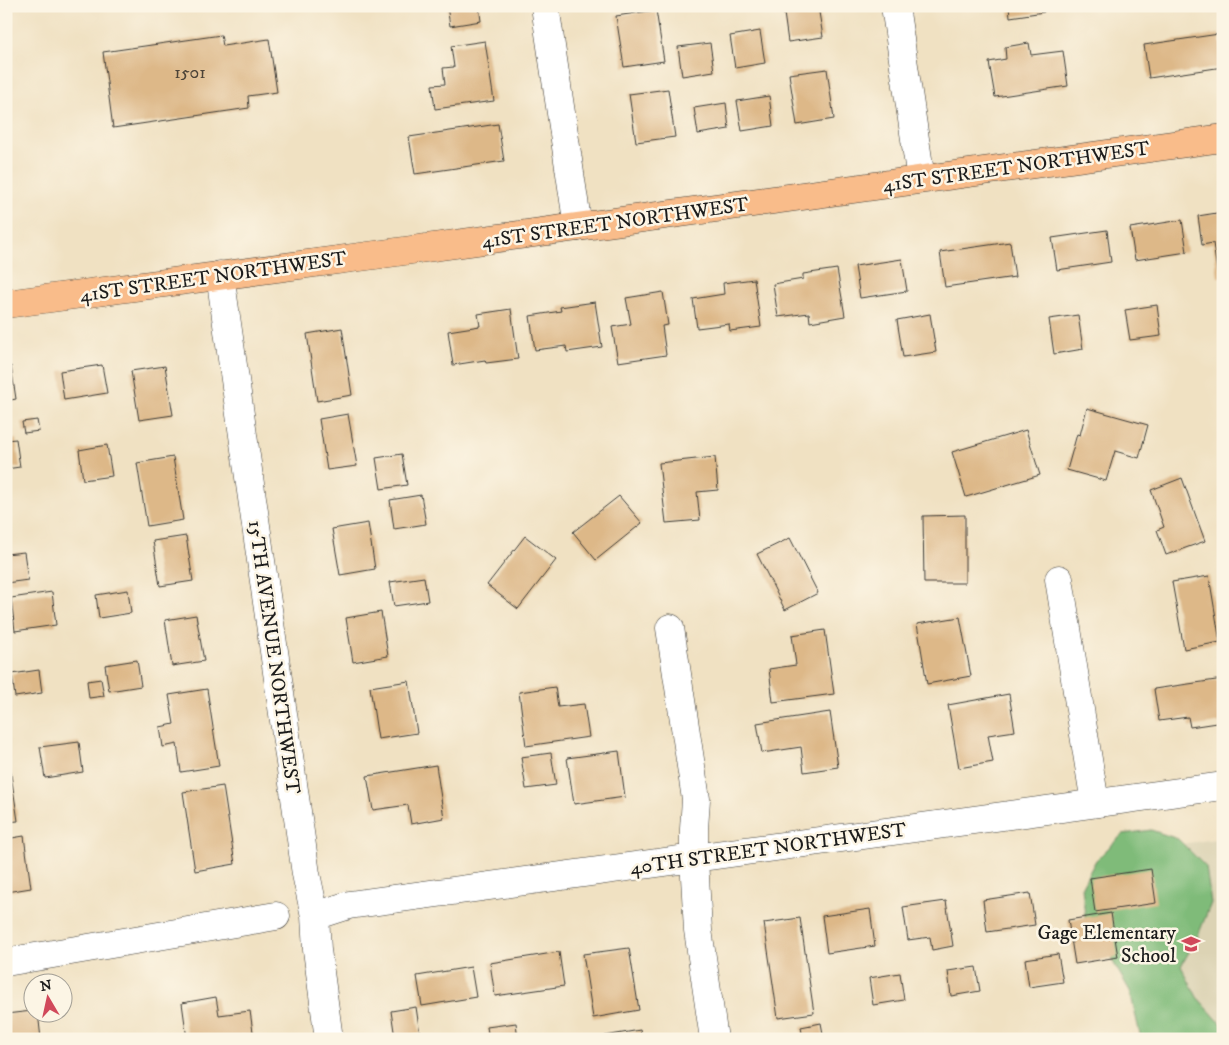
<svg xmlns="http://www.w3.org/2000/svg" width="1229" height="1045" font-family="'IM FELL DW Pica',serif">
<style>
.built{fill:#dcd3b4}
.forest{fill:#7fbb79;stroke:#4e6c4a}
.building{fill:#ddb888}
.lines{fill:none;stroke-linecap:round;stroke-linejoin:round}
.minor-casing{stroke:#3c3a35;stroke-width:29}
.major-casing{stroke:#3c3a35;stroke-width:29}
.minor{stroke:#fff;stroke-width:28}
.major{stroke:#f9bc8a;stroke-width:28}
.labels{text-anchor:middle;stroke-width:5;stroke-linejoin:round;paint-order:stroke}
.number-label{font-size:18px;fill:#4c4337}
.street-label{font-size:20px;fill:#1c1c1c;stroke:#fcf5e5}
.poi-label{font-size:20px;fill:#1c1c1c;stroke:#fcf5e5;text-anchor:end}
</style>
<rect width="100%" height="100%" fill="#fcf5e5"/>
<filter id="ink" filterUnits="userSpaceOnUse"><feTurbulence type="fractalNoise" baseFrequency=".02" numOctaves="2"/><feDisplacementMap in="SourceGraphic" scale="10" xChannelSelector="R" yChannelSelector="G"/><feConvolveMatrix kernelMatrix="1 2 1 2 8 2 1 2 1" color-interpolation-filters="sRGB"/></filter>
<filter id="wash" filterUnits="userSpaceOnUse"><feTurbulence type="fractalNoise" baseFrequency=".0096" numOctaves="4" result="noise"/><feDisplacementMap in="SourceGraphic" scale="20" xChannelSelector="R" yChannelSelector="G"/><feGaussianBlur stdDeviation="1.12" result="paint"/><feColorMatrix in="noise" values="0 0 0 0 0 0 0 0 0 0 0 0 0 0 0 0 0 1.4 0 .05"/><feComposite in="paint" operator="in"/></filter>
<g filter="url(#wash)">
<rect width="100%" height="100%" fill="#f0e1c2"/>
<path class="built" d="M 1223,838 L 1223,1039 L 1172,1039 L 1146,849 Z"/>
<path class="forest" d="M 1151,830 L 1178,839 L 1206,867 L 1211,903 L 1197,938 L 1181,966 L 1197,997 L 1223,1026 L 1223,1039 L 1141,1039 L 1130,991 L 1109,955 L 1085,917 L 1082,886 L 1096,860 L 1123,834 Z"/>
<g id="blocks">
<path class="building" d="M 447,6 L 479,6 L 481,21 L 450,26 Z
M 783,6 L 818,6 L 823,37 L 788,42 Z
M 1009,6 L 1043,6 L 1044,12 L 1010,17 Z
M 656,10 L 664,61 L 624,67 L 616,16 Z
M 760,31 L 765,63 L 735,68 L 730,36 Z
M 1219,34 L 1223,58 L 1223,67 L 1149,78 L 1144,45 Z
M 221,35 L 223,46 L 269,39 L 277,92 L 248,96 L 249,108 L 113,128 L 103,52 Z
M 485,41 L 494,101 L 435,109 L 432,85 L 445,84 L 443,68 L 454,67 L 451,46 Z
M 710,43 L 714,71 L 682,76 L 678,47 Z
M 1029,43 L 1031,55 L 1063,51 L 1068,86 L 995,97 L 989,62 L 1006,59 L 1005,47 Z
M 827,69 L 834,119 L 797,125 L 789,74 Z
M 668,89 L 675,137 L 636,142 L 629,94 Z
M 769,96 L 773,126 L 742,131 L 737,101 Z
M 726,103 L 729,129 L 698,134 L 694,108 Z
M 498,124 L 504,161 L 415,174 L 409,137 Z
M 1223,212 L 1223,277 L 1218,277 L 1213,243 L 1202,245 L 1198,216 Z
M 1182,220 L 1187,252 L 1135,260 L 1130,228 Z
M 1107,230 L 1111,262 L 1057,270 L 1052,238 Z
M 1010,242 L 1015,277 L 945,287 L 940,252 Z
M 902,259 L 907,291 L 860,298 L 855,266 Z
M 837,269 L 845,316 L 810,322 L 809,313 L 778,317 L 773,284 L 803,279 L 803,274 Z
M 754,279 L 761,327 L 730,331 L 729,324 L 697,328 L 693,299 L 724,294 L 723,283 Z
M 663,292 L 668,325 L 662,326 L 666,355 L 618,362 L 612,327 L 631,324 L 626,298 Z
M 595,302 L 602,347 L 567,352 L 566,346 L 535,350 L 530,316 L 561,311 L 560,307 Z
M 1157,305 L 1161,336 L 1130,340 L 1125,310 Z
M 511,309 L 518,359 L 486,363 L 485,360 L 453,365 L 448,331 L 480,326 L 478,314 Z
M 930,314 L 936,352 L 903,357 L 897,320 Z
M 1078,315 L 1083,349 L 1054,354 L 1049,319 Z
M 342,328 L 352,395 L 317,401 L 307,334 Z
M 102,365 L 107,393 L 64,400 L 60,371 Z
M 11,366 L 16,399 L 6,401 L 6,367 Z
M 165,366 L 173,415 L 139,420 L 131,371 Z
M 1087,408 L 1148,425 L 1139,458 L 1115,451 L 1106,481 L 1067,470 L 1077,434 L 1080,435 Z
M 348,414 L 357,466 L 327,470 L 319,419 Z
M 37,420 L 39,431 L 24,433 L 22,422 Z
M 1026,430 L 1040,475 L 966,497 L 952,452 Z
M 16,439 L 20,467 L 6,469 L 6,440 Z
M 107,445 L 112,476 L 83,480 L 79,450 Z
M 402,454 L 407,485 L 381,489 L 376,458 Z
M 173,457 L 183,520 L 147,526 L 137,463 Z
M 715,457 L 718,490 L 697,492 L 700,520 L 666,523 L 659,463 Z
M 1182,478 L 1205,541 L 1166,555 L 1157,530 L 1164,527 L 1151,490 Z
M 421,495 L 426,524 L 394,529 L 390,500 Z
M 619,496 L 642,523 L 596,560 L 573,532 Z
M 965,515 L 965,583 L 924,583 L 923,516 Z
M 368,523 L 375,569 L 340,575 L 332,529 Z
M 186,536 L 193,581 L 160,586 L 153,541 Z
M 525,536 L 556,560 L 518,609 L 487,585 Z
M 790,538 L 818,593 L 785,610 L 757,554 Z
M 24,552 L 28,580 L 6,583 L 6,554 Z
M 1209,576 L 1220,642 L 1184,649 L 1172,582 Z
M 424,577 L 428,601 L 394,606 L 390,582 Z
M 128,590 L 131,613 L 99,618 L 96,595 Z
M 52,592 L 56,625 L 15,631 L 11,598 Z
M 381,612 L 388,656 L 353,662 L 346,618 Z
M 196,615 L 204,661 L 172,666 L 165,620 Z
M 960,617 L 971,676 L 927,684 L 917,624 Z
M 825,630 L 834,694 L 773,702 L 769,669 L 796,665 L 792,635 Z
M 137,660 L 141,686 L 109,691 L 105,665 Z
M 39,670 L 42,693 L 15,697 L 12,674 Z
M 101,679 L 104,696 L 89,698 L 87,681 Z
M 1223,679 L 1223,722 L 1190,727 L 1188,717 L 1159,721 L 1154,689 Z
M 409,681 L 417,733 L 378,739 L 370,687 Z
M 555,687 L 558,707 L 584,704 L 589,737 L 526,746 L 519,692 Z
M 207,689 L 219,766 L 181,772 L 177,744 L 163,747 L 160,727 L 174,724 L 169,695 Z
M 1009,694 L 1015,731 L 988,735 L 993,762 L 959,768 L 948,705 Z
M 830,712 L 838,767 L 804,772 L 801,747 L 762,753 L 757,723 Z
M 79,742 L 83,772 L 45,778 L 40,747 Z
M 619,751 L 625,797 L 574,804 L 567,758 Z
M 551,753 L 556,785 L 526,789 L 521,757 Z
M 436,765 L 444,818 L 411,824 L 408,805 L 373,810 L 367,776 Z
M 10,768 L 18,821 L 6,822 L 6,769 Z
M 223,786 L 235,864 L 195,871 L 183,792 Z
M 24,836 L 31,888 L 6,892 L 6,839 Z
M 1151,869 L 1156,903 L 1095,912 L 1090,878 Z
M 1030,893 L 1035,925 L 987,932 L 983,900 Z
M 946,901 L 953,946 L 932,950 L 930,937 L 908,940 L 903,907 Z
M 870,909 L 875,946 L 827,953 L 822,916 Z
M 1111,913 L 1118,957 L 1075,964 L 1068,920 Z
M 800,918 L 814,1013 L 778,1018 L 764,923 Z
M 629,948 L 639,1010 L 593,1018 L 583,954 Z
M 559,952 L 564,986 L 495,996 L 490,963 Z
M 1058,954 L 1063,982 L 1029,987 L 1025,959 Z
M 471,967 L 476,997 L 422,1006 L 417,976 Z
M 976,967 L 980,991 L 951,996 L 948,971 Z
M 900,973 L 904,1000 L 873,1005 L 869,978 Z
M 216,997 L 219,1015 L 250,1011 L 254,1039 L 187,1039 L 182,1003 Z
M 416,1007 L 420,1034 L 395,1038 L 391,1011 Z
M 32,1011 L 32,1012 L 38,1012 L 41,1039 L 8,1039 L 6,1014 Z
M 516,1023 L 518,1039 L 489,1039 L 487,1027 Z
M 821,1023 L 824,1039 L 803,1039 L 801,1027 Z
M 640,1030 L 642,1039 L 605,1039 L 605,1036 Z"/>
</g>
</g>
<g filter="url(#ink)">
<use href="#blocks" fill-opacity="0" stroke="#3c3a35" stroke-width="1"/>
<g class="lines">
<g class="minor-casing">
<path id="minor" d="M 545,6 L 578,227
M 895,6 L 921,179
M 220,275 L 306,874 L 315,916 L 317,950 L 329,1039
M 1059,579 L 1095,803
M 670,628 L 696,799 L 694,829 L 694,859 L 698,930 L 714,1039
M 315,916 L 349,905 L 1223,786
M 6,962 L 276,916"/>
</g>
<g class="major-casing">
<path id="major" d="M 6,304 L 375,255 L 1223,138"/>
</g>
<use href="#minor" class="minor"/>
<use href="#major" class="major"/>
</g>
</g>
<defs>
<g id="school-bare" transform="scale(1.5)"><path d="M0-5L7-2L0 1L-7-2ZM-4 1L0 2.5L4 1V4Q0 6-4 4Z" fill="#d1495b" stroke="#fcf5e5" stroke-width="2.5" paint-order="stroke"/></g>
</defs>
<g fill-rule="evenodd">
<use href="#school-bare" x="1191" y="944"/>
</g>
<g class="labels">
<g class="number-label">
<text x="190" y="78">1501</text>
</g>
<g class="street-label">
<text transform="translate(1016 166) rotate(-8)" y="7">41ST STREET NORTHWEST</text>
<text transform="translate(615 222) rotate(-8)" y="7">41ST STREET NORTHWEST</text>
<text transform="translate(213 276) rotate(-8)" y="7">41ST STREET NORTHWEST</text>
<text transform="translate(275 657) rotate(82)" y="7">15TH AVENUE NORTHWEST</text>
<text transform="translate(768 848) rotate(-8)" y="7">40TH STREET NORTHWEST</text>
</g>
<g class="poi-label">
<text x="1176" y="939">Gage Elementary<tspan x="1176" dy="23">School</tspan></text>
</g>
</g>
<rect width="1229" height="1045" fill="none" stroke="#fcf5e5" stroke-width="25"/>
<g transform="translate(48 998) rotate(351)"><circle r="24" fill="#fcf5e5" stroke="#a29e95"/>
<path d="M0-4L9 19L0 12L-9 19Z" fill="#d1495b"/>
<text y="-8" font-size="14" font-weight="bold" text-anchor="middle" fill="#1c1c1c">N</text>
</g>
</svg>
